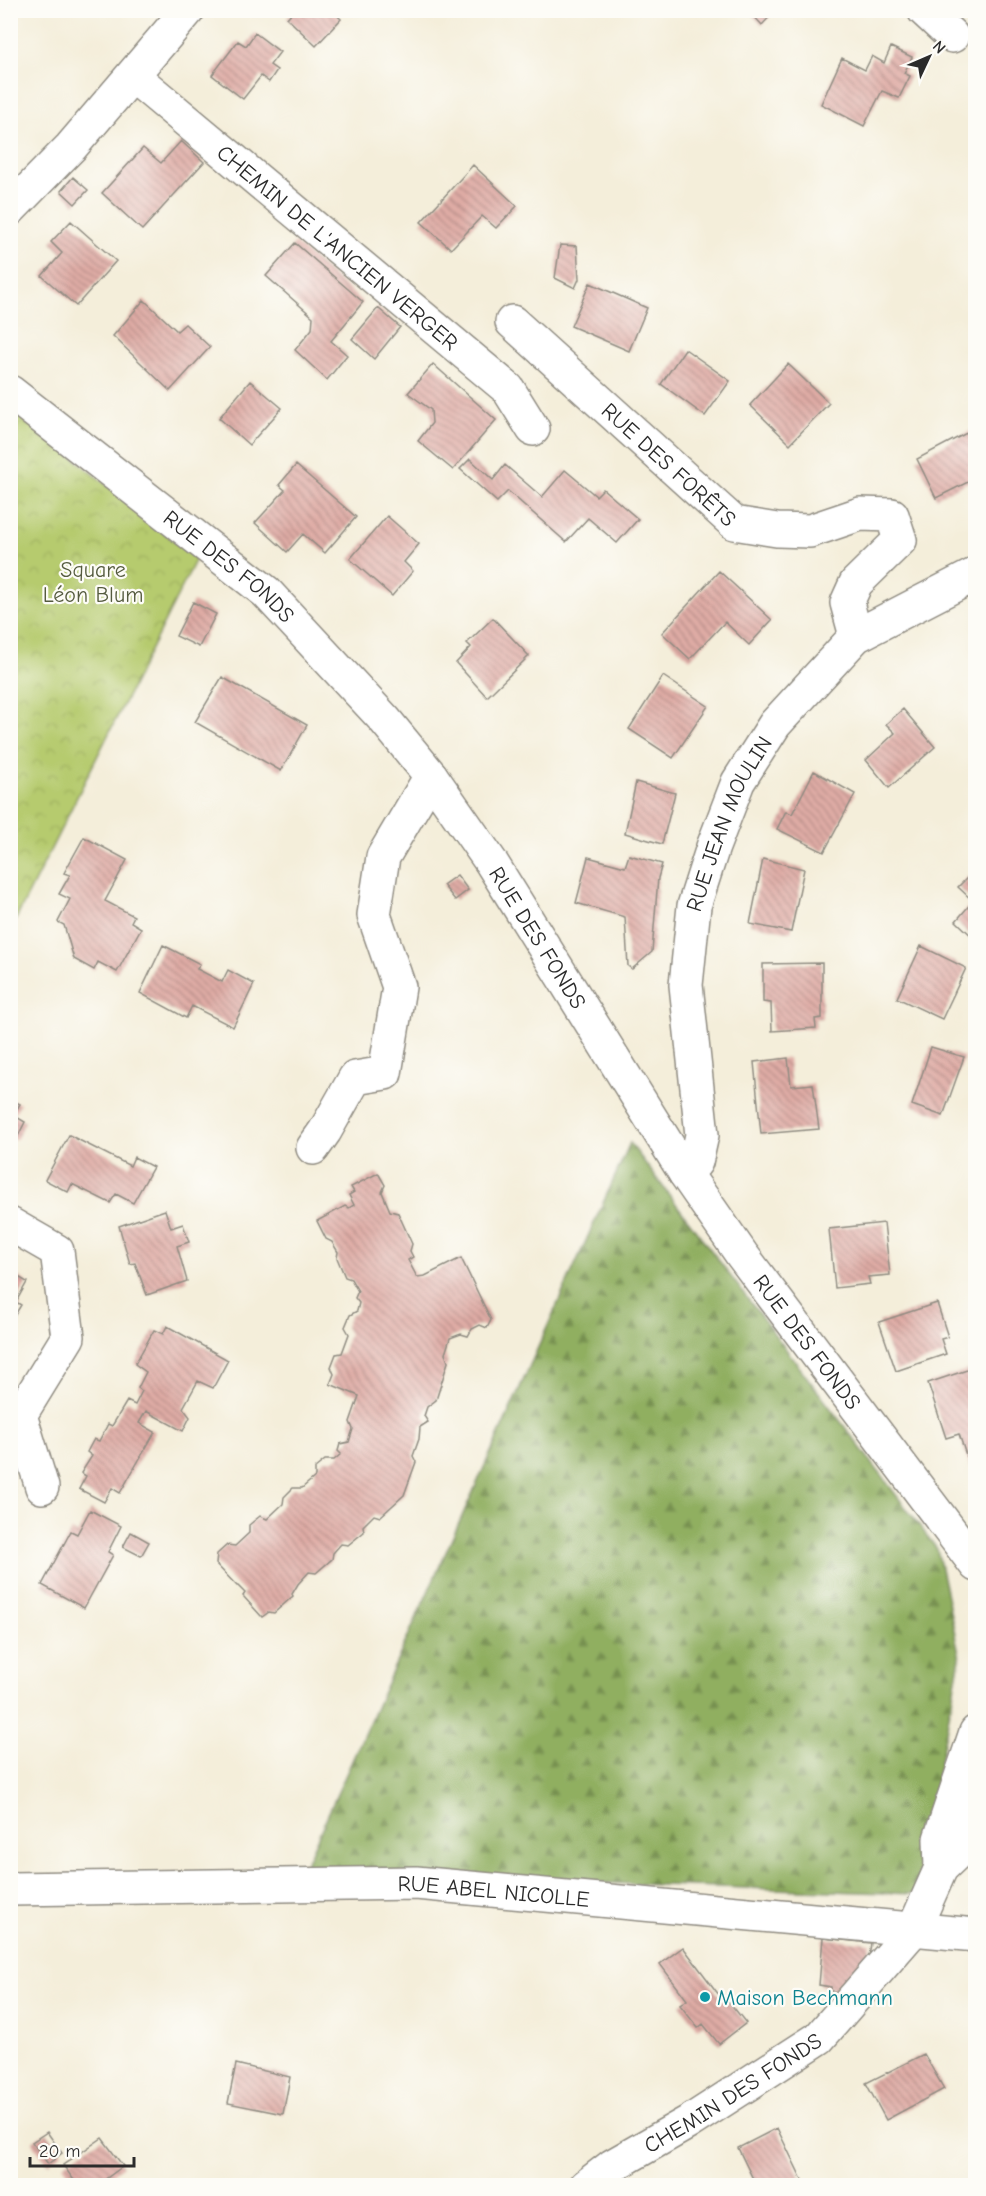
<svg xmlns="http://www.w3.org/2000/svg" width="986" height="2196" font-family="'Comic Neue',sans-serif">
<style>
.forest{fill:url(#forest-firs);stroke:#5e6d46;stroke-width:1.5}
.park{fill:url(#park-crowns);stroke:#707b4c;stroke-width:1.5}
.building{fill:url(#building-back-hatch)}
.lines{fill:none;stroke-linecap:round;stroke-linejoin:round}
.minor-casing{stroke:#908c82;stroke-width:36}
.minor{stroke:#fff;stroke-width:33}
.culture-dot{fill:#0f9aa8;stroke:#fdfcf7;stroke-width:2}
.labels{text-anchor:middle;stroke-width:4.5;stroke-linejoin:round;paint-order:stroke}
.street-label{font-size:22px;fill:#2b2b2b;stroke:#fdfcf7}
.park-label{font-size:22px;fill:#555b3f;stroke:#fdfcf7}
.culture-label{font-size:22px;fill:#0d838f;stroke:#fdfcf7;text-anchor:start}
</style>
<defs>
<pattern id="forest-firs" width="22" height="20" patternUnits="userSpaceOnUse" patternTransform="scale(1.5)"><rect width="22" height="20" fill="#90af61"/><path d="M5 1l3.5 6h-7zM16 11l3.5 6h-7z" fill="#768f50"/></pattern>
<pattern id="park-crowns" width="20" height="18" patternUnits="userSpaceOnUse" patternTransform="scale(1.5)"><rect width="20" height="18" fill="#b6cb6e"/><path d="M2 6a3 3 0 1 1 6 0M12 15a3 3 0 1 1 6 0" fill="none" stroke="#9dae5f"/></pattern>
<pattern id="building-back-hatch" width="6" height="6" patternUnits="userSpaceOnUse" patternTransform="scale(1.5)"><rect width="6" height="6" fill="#dfaca5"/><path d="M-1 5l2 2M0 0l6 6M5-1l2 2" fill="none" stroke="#b58c87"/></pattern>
</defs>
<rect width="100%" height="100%" fill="#fdfcf7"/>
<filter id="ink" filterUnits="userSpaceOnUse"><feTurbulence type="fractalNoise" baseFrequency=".0167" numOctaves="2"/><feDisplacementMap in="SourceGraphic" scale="12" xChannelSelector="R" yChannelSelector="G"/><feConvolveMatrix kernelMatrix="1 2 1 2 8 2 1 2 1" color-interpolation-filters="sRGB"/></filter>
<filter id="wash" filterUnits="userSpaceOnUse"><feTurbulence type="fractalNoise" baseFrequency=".008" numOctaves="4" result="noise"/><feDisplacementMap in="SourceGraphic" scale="24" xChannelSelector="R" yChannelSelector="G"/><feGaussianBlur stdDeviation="1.35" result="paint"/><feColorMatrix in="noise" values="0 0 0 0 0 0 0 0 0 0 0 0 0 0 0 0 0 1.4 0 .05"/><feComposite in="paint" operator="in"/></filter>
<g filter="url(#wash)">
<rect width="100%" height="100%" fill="#f4eeda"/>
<path class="forest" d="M 630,1143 L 937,1549 L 960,1658 L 915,1894 L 302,1872 Z"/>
<path class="park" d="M 11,409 L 44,433 L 196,559 L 11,929 Z"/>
<g id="blocks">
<path class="building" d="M 294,10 L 331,10 L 341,19 L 316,46 L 287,18 Z
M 753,10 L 776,10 L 762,25 L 751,13 Z
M 255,33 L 280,52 L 270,65 L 277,70 L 269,82 L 261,76 L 243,99 L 212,75 L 238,41 L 246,46 Z
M 891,47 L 912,57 L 904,73 L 910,76 L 899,98 L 882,91 L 864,126 L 821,104 L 842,58 L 865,70 L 872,56 L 884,63 Z
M 181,141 L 204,162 L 142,230 L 102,193 L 143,148 L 161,163 Z
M 473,165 L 517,206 L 496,228 L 482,216 L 451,249 L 421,222 Z
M 73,177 L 88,190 L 75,204 L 61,191 Z
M 71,221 L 116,261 L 76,306 L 42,276 L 62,253 L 51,242 Z
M 295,243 L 363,302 L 331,341 L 347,355 L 327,380 L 295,350 L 312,329 L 313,317 L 266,276 Z
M 560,245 L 577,246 L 579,279 L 575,288 L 555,278 Z
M 590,283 L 647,308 L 629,351 L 571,326 Z
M 144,300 L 177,331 L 185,324 L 210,347 L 170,391 L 113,336 Z
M 378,308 L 400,327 L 374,359 L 352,339 Z
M 685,349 L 730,381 L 705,416 L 661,384 Z
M 433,364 L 496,420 L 453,470 L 418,441 L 432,423 L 431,410 L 408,393 Z
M 788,364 L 829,403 L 790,444 L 750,405 Z
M 250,381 L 282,408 L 249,445 L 219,418 Z
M 976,428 L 976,478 L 936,498 L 917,459 Z
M 470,459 L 493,480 L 505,465 L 542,497 L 565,470 L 596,496 L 603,489 L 638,519 L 617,543 L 588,518 L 566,542 L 508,491 L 497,502 L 460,469 Z
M 296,465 L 356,517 L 325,553 L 303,534 L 287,552 L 255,523 L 285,490 L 279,485 Z
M 387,516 L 419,544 L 404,562 L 413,571 L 392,596 L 350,559 Z
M 719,571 L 772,620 L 749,645 L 725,622 L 690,659 L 662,633 Z
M 193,602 L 216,614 L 199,647 L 176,636 Z
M 493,618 L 529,656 L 487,697 L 456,663 L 471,647 L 467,643 Z
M 663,676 L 708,706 L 673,758 L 629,729 Z
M 222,677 L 307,725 L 281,771 L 195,722 Z
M 903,709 L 935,747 L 889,788 L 866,760 L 895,733 L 886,724 Z
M 814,771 L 855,794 L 824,852 L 777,829 L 786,811 L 792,814 Z
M 636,782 L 675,793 L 662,844 L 625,833 Z
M 84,837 L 127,860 L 105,901 L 134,916 L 131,922 L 141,928 L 117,972 L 98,962 L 94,970 L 74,959 L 64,925 L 58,922 L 70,899 L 59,894 L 70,875 L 64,873 Z
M 629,855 L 662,864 L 658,878 L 652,952 L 632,969 L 628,966 L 625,917 L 576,903 L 588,857 L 625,867 Z
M 763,859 L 804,869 L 791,932 L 750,924 Z
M 976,869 L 976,940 L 956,921 L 973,901 L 958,887 Z
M 457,875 L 468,890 L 455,900 L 443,885 Z
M 163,945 L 200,964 L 197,969 L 222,982 L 228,970 L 254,984 L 233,1027 L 192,1006 L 186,1018 L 140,993 Z
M 921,946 L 966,968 L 942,1019 L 897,998 Z
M 822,963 L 822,1018 L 815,1019 L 816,1028 L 772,1031 L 771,1003 L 763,1002 L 763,964 Z
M 931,1047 L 964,1057 L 943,1116 L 912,1105 Z
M 788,1058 L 791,1086 L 813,1084 L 819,1129 L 761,1134 L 754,1062 Z
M 10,1099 L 20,1104 L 13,1115 L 25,1122 L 16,1140 L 10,1137 Z
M 69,1135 L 130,1166 L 134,1157 L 153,1167 L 133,1203 L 116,1194 L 110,1203 L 72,1184 L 68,1192 L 45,1180 Z
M 378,1173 L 385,1185 L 382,1192 L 390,1211 L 398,1213 L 412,1244 L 410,1251 L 413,1257 L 408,1260 L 417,1277 L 425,1276 L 461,1258 L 491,1320 L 487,1328 L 480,1325 L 472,1329 L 468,1336 L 461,1334 L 450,1338 L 445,1354 L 448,1362 L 436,1400 L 427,1407 L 424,1416 L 428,1422 L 420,1427 L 419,1439 L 413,1456 L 416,1462 L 404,1495 L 380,1517 L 374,1515 L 363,1526 L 364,1532 L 348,1545 L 341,1544 L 333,1553 L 332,1559 L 316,1573 L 309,1572 L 298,1584 L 292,1594 L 293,1596 L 274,1613 L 269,1612 L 262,1617 L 243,1596 L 245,1593 L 238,1586 L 237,1586 L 216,1564 L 217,1554 L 227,1545 L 235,1546 L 249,1533 L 249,1525 L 260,1516 L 267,1519 L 283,1504 L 284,1497 L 293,1488 L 302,1488 L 315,1477 L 315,1468 L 325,1460 L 334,1460 L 341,1454 L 338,1451 L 340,1444 L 349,1442 L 353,1429 L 350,1422 L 359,1396 L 330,1384 L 334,1374 L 331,1367 L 336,1354 L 342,1353 L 349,1334 L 345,1327 L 350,1315 L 357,1311 L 359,1303 L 355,1298 L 358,1291 L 351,1279 L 345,1277 L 337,1258 L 338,1252 L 332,1242 L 326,1239 L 317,1221 L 345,1206 L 349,1208 L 354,1205 L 349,1195 L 354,1192 L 351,1187 Z
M 165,1210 L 171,1228 L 183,1224 L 189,1242 L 177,1246 L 187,1281 L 147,1295 L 135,1263 L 130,1264 L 119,1226 Z
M 884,1223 L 890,1275 L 868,1277 L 870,1284 L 835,1288 L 829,1229 Z
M 10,1272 L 27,1282 L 16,1302 L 21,1305 L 10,1323 Z
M 937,1303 L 948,1337 L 941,1339 L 946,1354 L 896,1371 L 879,1322 Z
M 167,1326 L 228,1360 L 213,1388 L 198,1381 L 183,1408 L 190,1417 L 183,1431 L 146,1411 L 139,1423 L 155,1432 L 120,1493 L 112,1488 L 104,1502 L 79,1489 L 86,1476 L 81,1473 L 92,1456 L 87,1452 L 94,1439 L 99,1441 L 108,1424 L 112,1426 L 127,1401 L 135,1405 L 142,1391 L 138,1388 L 146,1372 L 135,1364 L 154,1330 L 163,1334 Z
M 976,1367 L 976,1465 L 970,1467 L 959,1434 L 946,1438 L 928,1383 Z
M 90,1510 L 121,1526 L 108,1552 L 113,1555 L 84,1608 L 42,1585 L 71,1531 L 77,1534 Z
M 131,1532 L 149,1542 L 141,1556 L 123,1547 Z
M 823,1938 L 871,1943 L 868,1964 L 844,1995 L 832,1992 L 831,1987 L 819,1985 Z
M 683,1947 L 719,1995 L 722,1993 L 746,2023 L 719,2044 L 703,2024 L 698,2028 L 680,2005 L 687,2000 L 660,1964 Z
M 924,2054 L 944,2089 L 886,2120 L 866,2083 Z
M 236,2064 L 290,2077 L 283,2114 L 228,2103 Z
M 777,2128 L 805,2186 L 745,2186 L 754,2181 L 738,2148 Z
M 47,2132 L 62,2153 L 48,2164 L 32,2142 Z
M 102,2138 L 123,2166 L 96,2186 L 78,2186 L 63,2165 Z"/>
</g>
</g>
<g filter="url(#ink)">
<use href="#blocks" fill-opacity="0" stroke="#908c82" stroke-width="1.5"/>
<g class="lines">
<g class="minor-casing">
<g id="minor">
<path d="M 924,10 L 952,36"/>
<path id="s1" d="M 133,76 L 508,389 L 533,429"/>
<path d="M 10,209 L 71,147 L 188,10"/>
<path id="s2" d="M 512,322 L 734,523 L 777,530 L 810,531 L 860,514 L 892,515 L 900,540 L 856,583 L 847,603 L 856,636"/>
<path id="s3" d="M 10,392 L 266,592 L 385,720 L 431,776 L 491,862 L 685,1173 L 742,1255 L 976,1565"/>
<path d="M 313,1148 L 325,1131 L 355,1078 L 385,1073 L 399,987 L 374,915 L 383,857 L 431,776"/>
<path id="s4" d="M 685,1173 L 696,1162 L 702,1135 L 686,985 L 694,906 L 713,847 L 738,782 L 775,724 L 856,636 L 976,574"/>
<path d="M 10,1224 L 57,1251 L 68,1337 L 20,1415 L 42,1487"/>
<path d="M 941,1868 L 940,1839 L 976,1732"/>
<path id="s5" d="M 10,1889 L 416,1883 L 976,1935"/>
<path id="s6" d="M 586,2186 L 612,2166 L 689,2122 L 819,2038 L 914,1929 L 941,1868 L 962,1848 L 976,1813"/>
</g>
</g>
<use href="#minor" class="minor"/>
</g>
</g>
<circle class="culture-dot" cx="705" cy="1997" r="6"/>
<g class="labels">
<g class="street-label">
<text dy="8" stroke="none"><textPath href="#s1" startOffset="267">CHEMIN DE L'ANCIEN VERGER</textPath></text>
<text dy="8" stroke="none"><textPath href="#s2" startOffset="212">RUE DES FORÊTS</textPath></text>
<text dy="8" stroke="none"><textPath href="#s3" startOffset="280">RUE DES FONDS</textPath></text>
<text dy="8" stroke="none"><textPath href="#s4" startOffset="363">RUE JEAN MOULIN</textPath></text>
<text dy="8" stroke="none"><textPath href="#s3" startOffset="766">RUE DES FONDS</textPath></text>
<text dy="8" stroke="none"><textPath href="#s3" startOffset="1252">RUE DES FONDS</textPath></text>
<text dy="8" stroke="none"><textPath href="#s5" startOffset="484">RUE ABEL NICOLLE</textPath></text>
<text dy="8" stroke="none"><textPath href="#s6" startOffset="174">CHEMIN DES FONDS</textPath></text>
</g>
<g class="park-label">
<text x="93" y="577">Square<tspan x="93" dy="25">Léon Blum</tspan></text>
</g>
<g class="culture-label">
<text x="717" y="2005">Maison Bechmann</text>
</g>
</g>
<rect width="986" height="2196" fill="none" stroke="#fdfcf7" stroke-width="36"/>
<g transform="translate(929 57) rotate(46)" stroke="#fdfcf7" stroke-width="4.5" paint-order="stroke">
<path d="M0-4.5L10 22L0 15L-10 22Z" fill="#2b2b2b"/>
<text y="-9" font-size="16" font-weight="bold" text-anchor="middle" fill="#2b2b2b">N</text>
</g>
<path d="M30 2157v9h104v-9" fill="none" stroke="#2b2b2b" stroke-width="3"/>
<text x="39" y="2157" font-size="18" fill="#2b2b2b" stroke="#fdfcf7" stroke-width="4.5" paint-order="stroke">20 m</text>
</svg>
